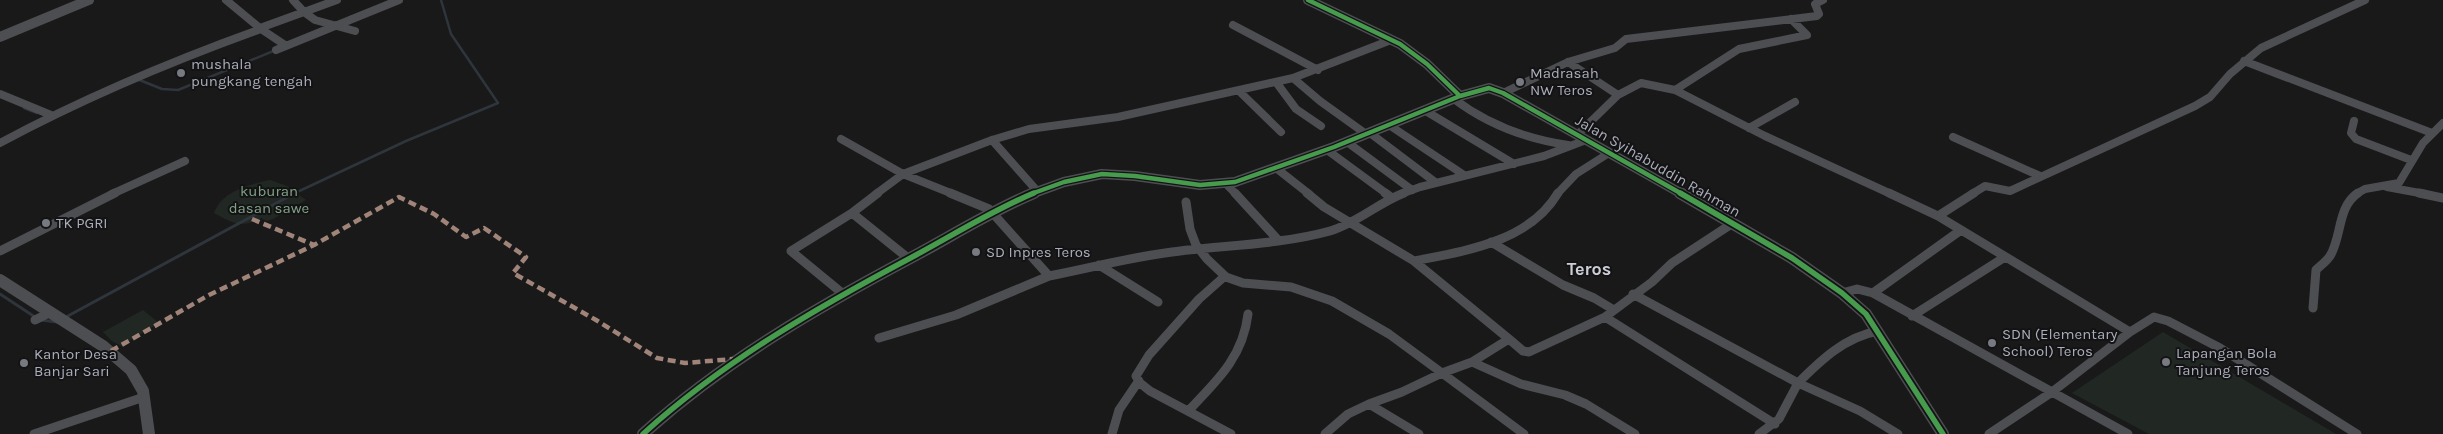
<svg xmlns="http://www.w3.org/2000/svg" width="2443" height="434" font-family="Karla,sans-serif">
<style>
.green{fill:#212823}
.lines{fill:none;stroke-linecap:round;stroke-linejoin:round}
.stream-far1{stroke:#2f353c;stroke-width:2.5}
.stream{stroke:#2f353c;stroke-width:3}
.minor-far1{stroke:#4d4e52;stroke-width:8}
.minor{stroke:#4d4e52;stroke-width:9}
.tertiary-far1{stroke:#4d4e52;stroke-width:10}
.tertiary{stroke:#4d4e52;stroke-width:12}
.quiet{stroke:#a18479;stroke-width:4.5;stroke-dasharray:8 4.5;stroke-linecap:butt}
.cycleway-far1-casing{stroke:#131315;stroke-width:7}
.cycleway-casing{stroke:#131315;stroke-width:9}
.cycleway-far1{stroke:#469c4c;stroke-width:4.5}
.cycleway{stroke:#469c4c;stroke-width:5.5}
.poi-dot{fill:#787a81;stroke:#131315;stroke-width:2}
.labels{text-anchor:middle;stroke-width:4;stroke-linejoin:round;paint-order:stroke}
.poi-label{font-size:15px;fill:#abaeb9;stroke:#131315;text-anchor:start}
.street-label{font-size:15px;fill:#abaeb9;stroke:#131315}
.park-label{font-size:15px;fill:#83a387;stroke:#131315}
.quarter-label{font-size:18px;font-weight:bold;fill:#ccced5;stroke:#131315}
</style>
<rect width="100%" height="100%" fill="#191919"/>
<path class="green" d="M 270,180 L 287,186 L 306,200 L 273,219 L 267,221 L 261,218 C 242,229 232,223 214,213 C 222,191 250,184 270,180 Z
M 143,310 L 159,323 L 121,346 L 112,341 L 103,332 Z
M 2163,332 L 2336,434 L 2149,434 L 2072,393 Z"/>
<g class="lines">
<path class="stream-far1" d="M 137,79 L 162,89 L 178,90 L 276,50
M 24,108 L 37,113
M 293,194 L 406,141 L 498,103 L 451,34 L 441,0"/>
<path class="stream" d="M 0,294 L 35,317
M 66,317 L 295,193
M 41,320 L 57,322"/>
<path class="minor-far1" d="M 337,0 L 304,12 L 315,20 L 355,31
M 1233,25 L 1318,70
M 260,28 L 304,12 L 293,0
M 261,29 L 285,45
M 276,50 L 399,0
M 2244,61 L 2432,133
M 1568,62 L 1618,95 L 1641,83 L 1675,90 L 1765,136 L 1891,194
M 1293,78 L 1320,101 L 1366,134
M 1276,82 L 1296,109 L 1321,126
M 1675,90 L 1739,49 L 1807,35 L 1791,19
M 1239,91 L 1281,132
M 1503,93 L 1568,62 L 1615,48 L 1626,39 L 1817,16 L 1819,14 L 1815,4 L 1823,0
M 0,94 L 51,115
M 1454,99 C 1487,124 1527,139 1568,145
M 1424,110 L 1514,164
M 2354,121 L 2351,133 L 2356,139 L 2411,160
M 1389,125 L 1464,175
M 1749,128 L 1795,102
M 1370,133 L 1435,182
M 1577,135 L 1618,95
M 1953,137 L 2040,176
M 841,139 L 903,174 L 953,194
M 992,140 L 1038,192
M 1347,142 L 1412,190
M 0,143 C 84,98 172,61 261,29 L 226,0
M 1327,150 L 1387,194
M 1276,168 L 1309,194
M 1226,184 L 1236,194
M 2387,187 L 2425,194
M 112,194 L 185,161
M 876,194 L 903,174 L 992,140 L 1029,129 L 1118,117 L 1293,78 L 1391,40
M 1401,194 L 1420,187 L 1544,156 L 1586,140
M 1557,194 L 1576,174 L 1609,153
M 1972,194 L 1985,186 L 2010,191 L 2195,106 L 2210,97 L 2230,74 L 2261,48 L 2365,0
M 2356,194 L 2365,189 L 2399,183 L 2423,143 L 2443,123"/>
<path class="minor" d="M 950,193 L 989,209 L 1049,276 C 1090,268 1131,257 1172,252 C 1224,245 1279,245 1330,231 C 1357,223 1378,203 1404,193
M 1235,193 L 1278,240
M 1307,193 L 1324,207 L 1414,261 L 1509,339
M 1385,193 L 1392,198
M 1889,193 L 1938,216 L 2130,332
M 2419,193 L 2443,198
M 1186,202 L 1190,229 L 1196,245 L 1207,259 L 1226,277 L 1243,283 L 1291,287 L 1332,301 L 1389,334 L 1442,373 L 1472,362 L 1509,339 L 1523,351 L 1529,352 L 1605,317 L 1652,282 L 1672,263 L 1733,223
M 852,213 L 878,193
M 1938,216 L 1974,193
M 1491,242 L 1563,285 L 1594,298 L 1614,310
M 0,251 L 115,193
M 1414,261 C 1465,251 1529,242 1558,193
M 1099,265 L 1158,302
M 1225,276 L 1199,299 L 1149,355 L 1136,376 L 1140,383 L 1150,391 L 1231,434
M 842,293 L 791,251 L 852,213 L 908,258
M 1842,293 L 1857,289 L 1873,293 L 2128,434
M 1873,293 L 1961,230
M 1633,294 L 1798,383 C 1821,360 1845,337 1878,331
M 2313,308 L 2316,270 C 2320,266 2327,261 2330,256 C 2342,237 2337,207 2358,193
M 1912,316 L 2005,257
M 1605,317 L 1775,424
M 35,320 L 51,312
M 879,338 L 956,315 L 1049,276
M 1472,362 L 1521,384 L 1565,395 L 1586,404 L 1635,434
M 1369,404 L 1402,392 L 1442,373 L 1524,434
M 1188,411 C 1217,381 1243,357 1248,314
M 34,434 L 144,397
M 1112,434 L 1119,410 L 1138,382
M 1325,434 L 1348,414 L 1369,404 L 1419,434
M 1759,434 L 1779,419 L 1798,383 L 1860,411 L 1898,434
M 1989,434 L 2052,392 L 2130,332 L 2154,317 L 2168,321 L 2220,348 L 2357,434"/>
<path class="tertiary-far1" d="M 1308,0 L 1400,44 L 1427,64 L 1460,96 L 1489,88 L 1503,93 L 1682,194
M 0,37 L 89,0
M 1031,194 L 1064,182 L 1102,174 L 1135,176 L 1200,185 L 1235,182 L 1334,147 L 1460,96"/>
<path class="tertiary" d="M 1680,193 L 1792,258 L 1842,293 L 1866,314 L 1943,434
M 0,280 L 103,346 L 131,370 L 143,391 L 149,434
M 643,434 C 725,360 818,307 916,255 C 955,234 993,210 1034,193"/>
<path class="quiet" d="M 252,219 L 314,245
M 111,351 L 209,295 L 314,245 L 399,197 L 434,214 L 466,237 L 484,228 L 526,257 L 513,273 L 596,320 L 657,358 L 685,363 L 733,359"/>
<g class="cycleway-far1-casing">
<path id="cycleway-far1" d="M 1308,0 L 1400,44 L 1427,64 L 1460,96 L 1489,88 L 1503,93 L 1682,194
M 1031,194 L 1064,182 L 1102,174 L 1135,176 L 1200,185 L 1235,182 L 1334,147 L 1460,96"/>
</g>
<g class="cycleway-casing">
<path id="cycleway" d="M 1680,193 L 1792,258 L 1842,293 L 1866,314 L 1943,434
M 643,434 C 725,360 818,307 916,255 C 955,234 993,210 1034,193"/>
</g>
<use href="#cycleway-far1" class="cycleway-far1"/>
<use href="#cycleway" class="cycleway"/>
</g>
<g class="poi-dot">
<circle cx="181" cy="73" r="5"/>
<circle cx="1520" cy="82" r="5"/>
<circle cx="46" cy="223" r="5"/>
<circle cx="976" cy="252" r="5"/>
<circle cx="1992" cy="343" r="5"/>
<circle cx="2166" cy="362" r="5"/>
<circle cx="24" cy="363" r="5"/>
</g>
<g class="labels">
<g class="poi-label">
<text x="191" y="69">mushala<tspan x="191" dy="17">pungkang tengah</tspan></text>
<text x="1530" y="78">Madrasah<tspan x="1530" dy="17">NW Teros</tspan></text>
<text x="56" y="228">TK PGRI</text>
<text x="986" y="257">SD Inpres Teros</text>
<text x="2002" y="339">SDN (Elementary<tspan x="2002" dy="17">School) Teros</tspan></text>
<text x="2176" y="358">Lapangan Bola<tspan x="2176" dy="17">Tanjung Teros</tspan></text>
<text x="34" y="359">Kantor Desa<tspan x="34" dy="17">Banjar Sari</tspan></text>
</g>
<g class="street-label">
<text transform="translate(1658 166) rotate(30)" y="5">Jalan Syihabuddin Rahman</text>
</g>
<g class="park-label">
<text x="269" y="196">kuburan<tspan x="269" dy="17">dasan sawe</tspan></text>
</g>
<g class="quarter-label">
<text x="1589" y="275">Teros</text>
</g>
</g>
</svg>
